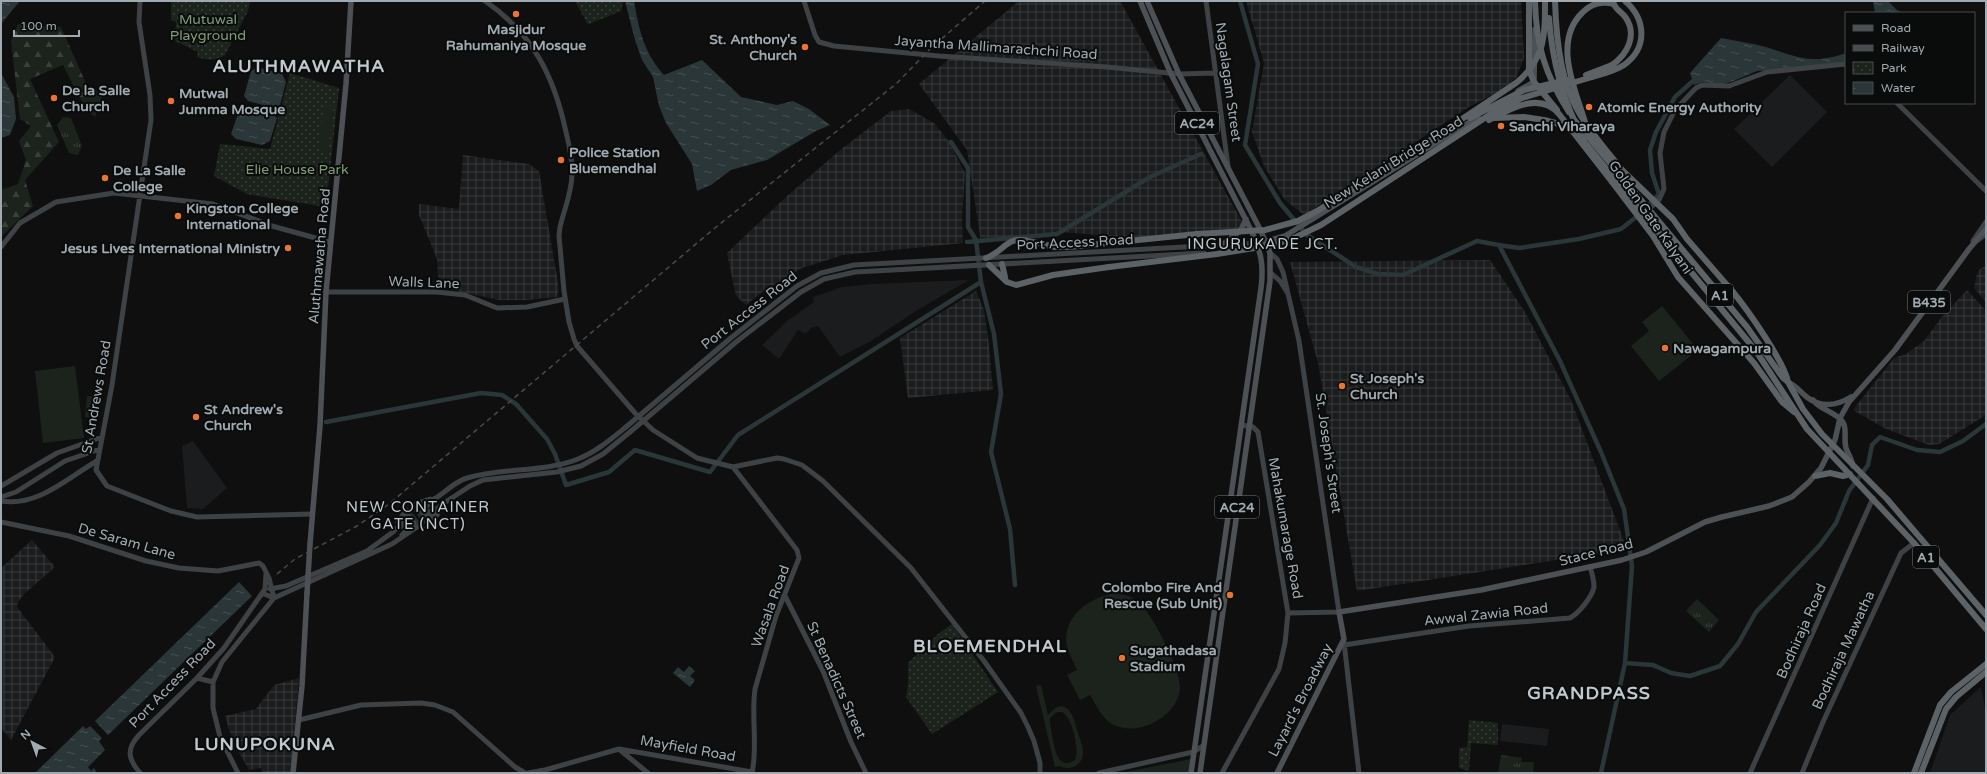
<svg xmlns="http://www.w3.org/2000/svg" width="1987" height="774" font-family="'Varela Round',sans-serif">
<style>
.built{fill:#1b1c1d}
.industrial{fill:url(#industrial-grid)}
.grass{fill:url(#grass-tufts)}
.forest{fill:url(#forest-firs)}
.park{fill:url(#park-dots)}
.pitch{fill:#1c231c;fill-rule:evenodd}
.water{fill:url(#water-ripples)}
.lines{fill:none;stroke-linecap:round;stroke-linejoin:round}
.canal{stroke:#2a3638;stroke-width:4.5}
.secondary-tunnel{stroke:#2c2e30;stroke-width:5;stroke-dasharray:5 2.5;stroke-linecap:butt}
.secondary{stroke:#3e4245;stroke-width:5}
.primary{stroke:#4d5054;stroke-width:5.5}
.highway{stroke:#5d6266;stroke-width:6}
.rail{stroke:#474b4e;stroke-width:1.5;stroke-dasharray:5 4;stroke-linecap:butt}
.secondary-bridge{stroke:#3e4245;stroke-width:5}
.primary-bridge{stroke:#4d5054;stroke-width:5.5}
.highway-bridge{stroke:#5d6266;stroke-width:6}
.poi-dot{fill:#e87530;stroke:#0a0b0b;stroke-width:1.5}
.labels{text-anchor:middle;stroke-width:4;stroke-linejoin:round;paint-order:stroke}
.shield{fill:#0a0b0b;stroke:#747a7f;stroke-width:1}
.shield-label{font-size:13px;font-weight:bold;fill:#a1aab1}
.park-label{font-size:14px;fill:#809b78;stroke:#0a0b0b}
.poi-label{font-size:14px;font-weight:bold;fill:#a1aab1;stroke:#0a0b0b;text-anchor:start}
.street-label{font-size:14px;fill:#a1aab1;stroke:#0a0b0b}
.neighbourhood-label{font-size:15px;letter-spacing:1px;fill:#c2c8cd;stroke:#0a0b0b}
.district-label{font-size:18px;font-weight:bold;letter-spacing:1px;fill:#c2c8cd;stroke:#0a0b0b}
</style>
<defs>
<pattern id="industrial-grid" width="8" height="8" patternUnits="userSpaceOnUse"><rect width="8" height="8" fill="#1b1c1d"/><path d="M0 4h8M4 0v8" fill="none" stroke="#393a3b"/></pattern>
<pattern id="grass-tufts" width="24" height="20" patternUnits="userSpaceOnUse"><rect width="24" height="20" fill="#1c231c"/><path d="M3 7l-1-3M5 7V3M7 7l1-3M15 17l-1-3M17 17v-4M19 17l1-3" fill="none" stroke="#3a403b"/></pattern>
<pattern id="forest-firs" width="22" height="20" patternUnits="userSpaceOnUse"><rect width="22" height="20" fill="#1c231c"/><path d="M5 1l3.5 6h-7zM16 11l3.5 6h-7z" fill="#3a403b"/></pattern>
<pattern id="park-dots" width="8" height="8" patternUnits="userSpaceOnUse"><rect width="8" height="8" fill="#1c231c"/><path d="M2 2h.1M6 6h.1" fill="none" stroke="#3a403b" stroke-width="1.8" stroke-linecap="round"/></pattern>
<pattern id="water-ripples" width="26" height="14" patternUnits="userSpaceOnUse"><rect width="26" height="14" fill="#2a3638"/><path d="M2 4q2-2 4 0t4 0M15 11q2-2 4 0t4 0" fill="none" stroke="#465052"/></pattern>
</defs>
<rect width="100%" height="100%" fill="#0f0f10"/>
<path class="built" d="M 1790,75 L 1827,112 L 1772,167 L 1734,129 Z
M 969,280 L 916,311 L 871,341 L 840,357 L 818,326 L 811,328 L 806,334 L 798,330 L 779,359 L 762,345 L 787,321 L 814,302 L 813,297 L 842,287 L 871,284 Z
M 193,441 L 227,488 L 203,509 L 187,508 L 182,446 Z
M 1981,687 L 1986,713 L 1986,773 L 1930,773 L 1950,715 Z
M 1502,724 L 1549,729 L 1547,746 L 1500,741 Z"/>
<path class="industrial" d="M 1019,1 L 1120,1 L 1247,231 L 1156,240 L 1061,232 L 981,242 L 967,150 L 919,84 Z
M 1246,1 L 1521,1 L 1524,58 L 1517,76 L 1509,86 L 1469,107 L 1304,215 L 1285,200 L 1264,166 L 1252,132 L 1264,63 Z
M 909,109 L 934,123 L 948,140 L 965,173 L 962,216 L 963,243 L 843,255 L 802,268 L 762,292 L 746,305 L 736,296 L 727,253 L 786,197 L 839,151 L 891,111 Z
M 463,155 L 529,164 L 539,171 L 559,289 L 557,297 L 526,300 L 499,300 L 439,287 L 437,259 L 419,215 L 419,204 L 459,209 Z
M 1490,260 L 1525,312 L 1571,400 L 1627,549 L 1357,591 L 1318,363 L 1290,262 Z
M 1986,266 L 1986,302 L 1974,288 L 1977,274 L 1980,269 Z
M 1967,290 L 1986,311 L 1986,415 L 1939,444 L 1929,445 L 1886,429 L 1853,410 L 1894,358 L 1906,354 L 1924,341 L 1941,318 Z
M 976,291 L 984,310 L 989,345 L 993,390 L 908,398 L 900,338 Z
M 32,540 L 55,567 L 24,594 L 18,602 L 17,607 L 55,657 L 11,740 L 1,728 L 1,568 Z
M 299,678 L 291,773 L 263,773 L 261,768 L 249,770 L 233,742 L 225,716 L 256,709 L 274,685 Z"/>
<path class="grass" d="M 63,117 L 71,118 L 82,146 L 78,155 L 69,153 L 57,125 Z
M 1697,599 L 1719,620 L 1709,632 L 1686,611 Z
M 1501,755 L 1522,758 L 1521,762 L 1534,762 L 1533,773 L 1498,773 Z"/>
<path class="forest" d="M 18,24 L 61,27 L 88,88 L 103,93 L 95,117 L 85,108 L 63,65 L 30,79 L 59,142 L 25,180 L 33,206 L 1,237 L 1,190 L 18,184 L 26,160 L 19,141 L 31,126 L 20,119 L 11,41 Z"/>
<path class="park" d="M 171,1 L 250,1 L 248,11 L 225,55 C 215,61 208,60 197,57 L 198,52 L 175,41 L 176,22 L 171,20 Z
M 575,1 L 623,1 L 621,11 L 589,24 L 587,23 Z
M 290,73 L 339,88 L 326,207 L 247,194 L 214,176 L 220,144 L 270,149 Z
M 952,624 L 998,692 L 932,734 L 906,697 L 908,684 L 908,663 L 938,634 Z
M 1469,720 L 1498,723 L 1498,745 L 1471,743 L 1469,771 L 1459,768 L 1459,748 L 1467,747 Z"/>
<path class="pitch" d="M 324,105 L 334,106 L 328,151 L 318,149 Z
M 1662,306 L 1698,350 L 1659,381 L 1631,346 L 1649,331 L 1642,322 Z
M 75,366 L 84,438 L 43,443 L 35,371 Z
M 87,396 L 97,397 L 95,418 L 85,417 Z
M 1110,594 C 1120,594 1127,594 1136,600 C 1151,610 1181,670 1180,688 C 1178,717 1137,738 1112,724 C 1102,718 1096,705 1090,695 L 1080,700 L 1067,675 L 1077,670 C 1074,662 1069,654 1067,647 C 1061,619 1086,600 1110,594 Z
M 1041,685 L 1048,715 C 1067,693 1074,717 1078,733 C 1080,739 1083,746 1083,752 C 1083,766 1070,771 1059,766 L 1055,767 L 1036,686 ZM 1057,712 L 1062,712 C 1072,716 1080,751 1075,760 C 1054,774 1053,736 1050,723 L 1050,718 Z
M 1191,759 L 1189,773 L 1121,773 Z"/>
<path class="water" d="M 1,1 L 20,1 L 1,24 Z
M 625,1 L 634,1 C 639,30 644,53 664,75 L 702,60 L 741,97 L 777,105 L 793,101 L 809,109 L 830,125 L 816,131 L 767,160 L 731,170 L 711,185 L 697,191 L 692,164 L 666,123 L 659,106 L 653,77 L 642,60 L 635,40 Z
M 1873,1 L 1888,1 L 1897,10 L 1903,13 L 1875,13 Z
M 1721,38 C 1735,41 1751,43 1766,47 C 1797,57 1813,65 1846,53 L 1846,62 L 1813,68 L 1757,71 L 1731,82 L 1718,85 L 1702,82 L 1694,85 L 1690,73 Z
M 257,67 L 282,74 L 286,82 L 280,105 L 274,108 L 248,101 L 244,96 L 251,71 Z
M 1,73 L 14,97 L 16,119 L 10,135 L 1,138 Z
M 247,105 L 271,111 L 277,118 L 270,141 L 262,145 L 236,139 L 231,134 L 240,108 Z
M 239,582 L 252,596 L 108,735 L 95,721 Z
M 689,666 L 695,671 L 690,676 L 695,680 L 690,687 L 673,673 L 678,667 L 684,672 Z
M 83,726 L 86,729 L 90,726 L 102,738 L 99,741 L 105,750 L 88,767 L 91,771 L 94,768 L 97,773 L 35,773 Z"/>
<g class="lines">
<path class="canal" d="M 1240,1 L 1258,64 L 1245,145 L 1280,203 L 1307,235 L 1356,267 L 1378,274 L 1403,275 L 1477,241 L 1499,245 L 1560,361 L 1601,452 L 1624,509 L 1632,566 L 1625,663 L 1601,773
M 951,142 L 968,168 L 968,227 L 976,240 L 981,282
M 1645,209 L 1659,194 L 1652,173 L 1650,150 L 1656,132 L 1675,97 L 1693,81
M 967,242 L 1057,234 L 1150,177 L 1201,154
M 1499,245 L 1519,248 L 1579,239 L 1621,229 L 1640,214
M 326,422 L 481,393 L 502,395 L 516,404 L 547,439 L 555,454 L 566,485 L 609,472 L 635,450 L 710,472 L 738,435 L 981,282 L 994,334 L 1001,394 L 991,452 L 1010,529 L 1015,585
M 1625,663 L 1653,665 L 1671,673 L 1690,676 L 1720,666 L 1738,644 L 1756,612 L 1820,545 L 1836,523 L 1849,491 L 1868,465 L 1872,445 L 1880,437 L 1917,450 L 1940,452 L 1963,441 L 1986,424"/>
<path class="secondary-tunnel" d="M 405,512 L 415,504
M 408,516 L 418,508
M 411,519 L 421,511
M 414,523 L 424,515
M 417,527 L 427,518
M 420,529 L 429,522"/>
<path class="secondary" d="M 140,1 L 139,22 L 150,95 L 151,120 L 112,385 L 96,470 L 107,486 L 171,511 L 197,517 L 312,514
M 485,1 C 533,34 554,76 566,132 C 569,145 573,160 572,174 C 572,192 564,210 560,227 L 559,236 L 564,291 L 569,322 L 574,339 L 577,346 L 635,413 L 653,430 L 697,458 L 733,467 L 777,458 L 784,459 L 802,465 L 823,481 L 911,568 L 984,661 L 1021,713 L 1028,727 L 1034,741 L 1040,763 L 1040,773
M 804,1 L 815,35 L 819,42 L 834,46 L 939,56 L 1107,67 L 1179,74 L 1216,73
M 1206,1 L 1228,166
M 1897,103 L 1986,191
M 1649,209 L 1659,200 L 1664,189 L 1660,153 L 1664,132 L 1675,110 L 1696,88 L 1702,85 L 1729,86 L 1767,72 L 1846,64
M 1978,240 L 1986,234
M 1973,241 L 1986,222
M 1,247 L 20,223 L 56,202 L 114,193 L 213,204 L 272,226 L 330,242
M 1270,253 L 1277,259 L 1283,272 L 1299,341 L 1339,612 L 1288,613
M 1271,273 L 1280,281 L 1287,292
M 326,292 L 437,292 L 465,295 L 497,308 L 527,307 L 565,299
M 659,399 L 732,337 L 797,286 L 821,273 L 854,265 L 1257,243
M 662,405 L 736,342 L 801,292 L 824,279 L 855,272 L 1204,253
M 733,467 L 797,550 L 799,558 L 776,616 L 755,689 C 751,717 758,746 752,773
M 1,486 L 57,453 L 102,437
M 1,497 L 16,492 L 65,461 L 100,449
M 1,501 C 38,507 67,478 97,461
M 415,504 L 430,499
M 418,508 C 423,505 429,502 434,499 C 446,492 454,482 467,478 C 504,467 543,473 578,459 C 596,452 611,439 626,427
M 421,511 L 429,504
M 424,515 L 433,509
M 427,518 L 441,505 L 470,486 L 483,480 L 557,472 L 581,466 L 603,454 L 630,432
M 1,522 L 69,536 L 146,561 L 179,568 L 218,571 L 259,563 L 263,566 L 269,578 L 274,598 L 222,662 L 213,682 L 213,708 L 220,737 L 238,773
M 398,522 L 405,512
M 429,522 L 437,515 L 440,507
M 400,527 L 411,519
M 402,535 L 414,523
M 270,589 L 286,586 L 367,551 L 393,532 L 408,516
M 262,593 L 274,598 L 392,544 L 417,527
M 785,596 L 823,671 L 851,742 L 866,773
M 1344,642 L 1359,773
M 1344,645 L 1469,626 L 1570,618 C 1579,613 1592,597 1594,587 C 1594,580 1592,573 1590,567
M 197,678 L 213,682
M 299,720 L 361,705 L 421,703 L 435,705 L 453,712 L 515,767 L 525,773
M 620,750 L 648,773
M 140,773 C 128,759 126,749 139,735 L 197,678 L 224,648 L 265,589 L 266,574
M 528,773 L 545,770 L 619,749 L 752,772
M 1099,773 L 1193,752 L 1203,746
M 1222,773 L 1279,669 L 1285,643 L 1288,613 L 1258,432 L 1253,427 L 1241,425
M 1750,773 L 1873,498
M 1802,773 L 1823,722 L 1901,553 L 1914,543"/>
<path class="primary" d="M 1140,1 L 1170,72 L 1251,230 C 1261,252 1264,264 1261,288 L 1191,773
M 1147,1 L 1179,74 L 1261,231 L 1270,253 L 1270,281 L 1200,773
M 1534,82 L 1535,29
M 1518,91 L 1534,82
M 1263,242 L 1285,236 L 1478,117
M 1221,246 L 1241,230 L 1246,219
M 1788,382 C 1797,386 1801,393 1808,398 C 1822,408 1838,405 1851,397
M 1813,400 C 1820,409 1831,411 1839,418 C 1849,425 1843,438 1846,448 C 1848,454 1852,459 1853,466
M 310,544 L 320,426 L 326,292 L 346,84 L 351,1
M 293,773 L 302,686 L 307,593
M 1277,773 L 1344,639 L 1339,612 L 1481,590 L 1622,560 L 1646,552 L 1705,522 L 1722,517 L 1769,506 L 1792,497 L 1809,482 L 1821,468 L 1835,440 L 1840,418 L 1849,402 L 1895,350 L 1969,249 L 1986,229"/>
<path class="highway" d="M 1529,1 L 1529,70 L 1534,82 L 1557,110
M 1535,1 C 1536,45 1545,75 1569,112
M 1555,1 C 1556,35 1560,81 1578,111 C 1590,132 1607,151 1622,170
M 1592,77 C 1603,74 1615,71 1624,65 C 1648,48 1646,19 1625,1
M 1493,118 L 1524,117 L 1544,120 L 1571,127
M 1575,121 L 1747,327 L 1783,378 L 1788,382 L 1803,409 L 1822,434 L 1887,499 L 1986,615
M 1585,122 C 1575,89 1552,41 1583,12 C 1591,4 1602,1 1614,4 C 1616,10 1622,12 1626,18 C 1637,35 1628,54 1612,65
M 1586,144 L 1756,351 L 1807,429 L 1914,543 L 1986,629
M 1612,182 L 1653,236 L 1678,277 L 1754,363 L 1782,402 L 1794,412
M 986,258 C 1007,250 1006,234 1032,242
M 1002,264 L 1005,277
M 989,265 L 1007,282 L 1016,285 L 1053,275 L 1109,267
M 1733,292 C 1747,309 1785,363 1788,382
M 1815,476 L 1830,473 L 1843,476 L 1850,474
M 1914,773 L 1940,705 L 1951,692 L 1986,664
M 1921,773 L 1946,709 L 1956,697 L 1986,672"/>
<path class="rail" d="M 277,574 L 295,559 L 357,526 L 389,504 L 716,227 L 896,84 L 931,48 L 985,1"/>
<path class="secondary-bridge" d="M 626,427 L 659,399
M 630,432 L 662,405"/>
<path class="primary-bridge" d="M 307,593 L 310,544"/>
<path class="highway-bridge" d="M 1549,18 C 1552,61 1563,102 1584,140
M 1586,75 L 1612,65
M 1470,118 L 1524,90 L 1567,80
M 1489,120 C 1510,109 1540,91 1559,114 L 1612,182
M 1622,170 L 1673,219 L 1687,239 L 1733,292
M 1032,242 L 1055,247 L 1069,247 L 1197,234 L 1265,230 L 1298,221 L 1317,211 L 1423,145 L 1516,83 C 1545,59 1545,37 1545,1
M 1109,267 L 1217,254 L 1274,245 L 1296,237 L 1321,225 L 1497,110 L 1522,98 L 1592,77"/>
</g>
<g class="poi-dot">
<circle cx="516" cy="14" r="4"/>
<circle cx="805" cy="47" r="4"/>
<circle cx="54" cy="98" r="4"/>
<circle cx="171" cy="101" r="4"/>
<circle cx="1589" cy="107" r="4"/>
<circle cx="1501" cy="126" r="4"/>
<circle cx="561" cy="160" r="4"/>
<circle cx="105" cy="178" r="4"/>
<circle cx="178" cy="216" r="4"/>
<circle cx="288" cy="248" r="4"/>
<circle cx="1665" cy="348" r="4"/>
<circle cx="1342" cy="386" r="4"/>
<circle cx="196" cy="417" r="4"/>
<circle cx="1230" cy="595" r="4"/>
<circle cx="1122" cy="658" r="4"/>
</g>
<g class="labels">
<g class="shield">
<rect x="1175" y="112" width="44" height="22" rx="3"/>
<rect x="1707" y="284" width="26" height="22" rx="3"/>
<rect x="1908" y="291" width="42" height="22" rx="3"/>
<rect x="1215" y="496" width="44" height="22" rx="3"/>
<rect x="1913" y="546" width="26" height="22" rx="3"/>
</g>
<g class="shield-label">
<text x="1197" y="128">AC24</text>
<text x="1720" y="300">A1</text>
<text x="1929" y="307">B435</text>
<text x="1237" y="512">AC24</text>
<text x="1926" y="562">A1</text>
</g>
<g class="park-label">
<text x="208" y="24">Mutuwal<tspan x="208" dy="16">Playground</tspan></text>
<text x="297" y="174">Elie House Park</text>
</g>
<g class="poi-label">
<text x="516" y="34" text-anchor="middle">Masjidur<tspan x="516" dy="16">Rahumaniya Mosque</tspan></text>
<text x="797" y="44" text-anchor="end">St. Anthony's<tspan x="797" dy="16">Church</tspan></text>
<text x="62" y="95">De la Salle<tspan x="62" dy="16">Church</tspan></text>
<text x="179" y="98">Mutwal<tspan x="179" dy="16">Jumma Mosque</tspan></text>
<text x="1597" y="112">Atomic Energy Authority</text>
<text x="1509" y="131">Sanchi Viharaya</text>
<text x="569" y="157">Police Station<tspan x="569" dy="16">Bluemendhal</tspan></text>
<text x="113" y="175">De La Salle<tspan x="113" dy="16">College</tspan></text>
<text x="186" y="213">Kingston College<tspan x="186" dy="16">International</tspan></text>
<text x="280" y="253" text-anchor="end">Jesus Lives International Ministry</text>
<text x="1673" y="353">Nawagampura</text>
<text x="1350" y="383">St Joseph's<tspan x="1350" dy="16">Church</tspan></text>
<text x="204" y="414">St Andrew's<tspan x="204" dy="16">Church</tspan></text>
<text x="1222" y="592" text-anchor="end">Colombo Fire And<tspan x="1222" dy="16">Rescue (Sub Unit)</tspan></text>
<text x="1130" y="655">Sugathadasa<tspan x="1130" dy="16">Stadium</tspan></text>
</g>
<g class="street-label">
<text transform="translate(996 47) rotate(4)" y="5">Jayantha Mallimarachchi Road</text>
<text transform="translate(1229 82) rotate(82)" y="5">Nagalagam Street</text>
<text transform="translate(1393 162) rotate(-32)" y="5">New Kelani Bridge Road</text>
<text transform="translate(1651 217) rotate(55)" y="5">Golden Gate Kalyani</text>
<text transform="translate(1075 242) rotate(-3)" y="5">Port Access Road</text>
<text transform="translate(319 256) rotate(-85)" y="5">Aluthmawatha Road</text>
<text transform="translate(424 282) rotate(2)" y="5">Walls Lane</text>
<text transform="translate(749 310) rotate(-38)" y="5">Port Access Road</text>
<text transform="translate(96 397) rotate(-80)" y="5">St Andrews Road</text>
<text transform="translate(1329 453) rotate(82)" y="5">St. Joseph's Street</text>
<text transform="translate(1286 528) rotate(80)" y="5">Mahakumarage Road</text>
<text transform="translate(127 541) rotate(16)" y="5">De Saram Lane</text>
<text transform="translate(1596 552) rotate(-14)" y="5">Stace Road</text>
<text transform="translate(770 606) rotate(-70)" y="5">Wasala Road</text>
<text transform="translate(1486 614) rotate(-6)" y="5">Awwal Zawia Road</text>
<text transform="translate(1801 631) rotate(-66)" y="5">Bodhiraja Road</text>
<text transform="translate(1843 650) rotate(-65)" y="5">Bodhiraja Mawatha</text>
<text transform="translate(837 680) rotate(66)" y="5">St Benadicts Street</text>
<text transform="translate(172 683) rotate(-46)" y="5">Port Access Road</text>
<text transform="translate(1300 700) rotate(-63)" y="5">Layard's Broadway</text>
<text transform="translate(688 748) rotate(10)" y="5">Mayfield Road</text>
</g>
<g class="neighbourhood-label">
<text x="1263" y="249">INGURUKADE JCT.</text>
<text x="418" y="512">NEW CONTAINER<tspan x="418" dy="17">GATE (NCT)</tspan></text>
</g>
<g class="district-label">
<text x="299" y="72">ALUTHMAWATHA</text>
<text x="990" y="652">BLOEMENDHAL</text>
<text x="1589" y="699">GRANDPASS</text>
<text x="265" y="750">LUNUPOKUNA</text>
</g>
</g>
<rect width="1987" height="774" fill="none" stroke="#a1aab1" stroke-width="4"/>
<rect x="1845" y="12" width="130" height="92" fill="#0a0b0b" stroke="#464b4d"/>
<rect x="1853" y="25" width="20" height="6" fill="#4d5054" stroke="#464b4d"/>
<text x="1881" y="32" font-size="12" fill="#a1aab1">Road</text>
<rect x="1853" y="45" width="20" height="6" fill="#474b4e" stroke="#464b4d"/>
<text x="1881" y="52" font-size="12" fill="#a1aab1">Railway</text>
<rect x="1853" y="62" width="20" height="12" fill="url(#park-dots)" stroke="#464b4d"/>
<text x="1881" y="72" font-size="12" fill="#a1aab1">Park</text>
<rect x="1853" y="82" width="20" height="12" fill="url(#water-ripples)" stroke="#464b4d"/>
<text x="1881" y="92" font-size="12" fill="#a1aab1">Water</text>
<g transform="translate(32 742) rotate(319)" stroke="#0a0b0b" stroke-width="3" paint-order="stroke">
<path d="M0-3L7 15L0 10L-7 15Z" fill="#a1aab1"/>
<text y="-6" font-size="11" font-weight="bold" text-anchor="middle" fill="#a1aab1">N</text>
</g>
<path d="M14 30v6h65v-6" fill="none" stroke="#a1aab1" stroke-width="2"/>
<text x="20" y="30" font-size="12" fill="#a1aab1" stroke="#0a0b0b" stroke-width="3" paint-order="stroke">100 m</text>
</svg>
